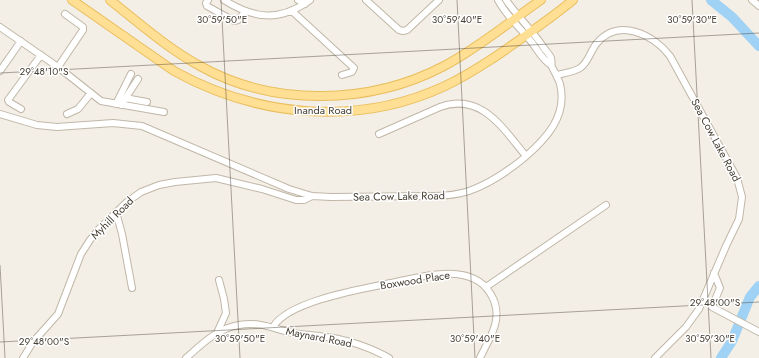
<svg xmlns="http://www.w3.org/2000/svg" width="759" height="358" font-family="Jost,sans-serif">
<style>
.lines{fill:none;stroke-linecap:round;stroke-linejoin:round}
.river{stroke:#9fd2f4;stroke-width:10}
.minor-casing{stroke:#c0b7a8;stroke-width:8}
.major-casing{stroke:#e9be5e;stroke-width:10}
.minor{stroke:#fff;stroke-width:6}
.major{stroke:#ffdf94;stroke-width:8}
.ticks{fill:none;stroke:#474035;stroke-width:1;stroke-opacity:0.45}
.labels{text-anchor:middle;stroke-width:3;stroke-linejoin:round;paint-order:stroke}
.street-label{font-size:11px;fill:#474035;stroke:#fff}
.ticks-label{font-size:10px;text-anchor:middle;fill:#474035;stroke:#fff;stroke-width:3;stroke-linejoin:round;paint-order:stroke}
</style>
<rect width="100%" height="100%" fill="#f4efe6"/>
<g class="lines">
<path class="river" d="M 711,0 L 732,17 L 759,46
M 721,358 L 732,341 L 750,297 L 759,286"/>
<g class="minor-casing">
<path id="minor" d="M 208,0 L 206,3 L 207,6 L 234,21 L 238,20 L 245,12
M 224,0 C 254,19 280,22 310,0
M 298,0 L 305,4
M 366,0 L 399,30 L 403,31 L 407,30 L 439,0
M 498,0 C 506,15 518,26 529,39 C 537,48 541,59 551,65
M 752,0 L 759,6
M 292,11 L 354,68 L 352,72 L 342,75
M 0,27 L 58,67 L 101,101 L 164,112
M 58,67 L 83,30 L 83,27 L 65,14
M 0,71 L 21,41
M 557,75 C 564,73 574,72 580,68 C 589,62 590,51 597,43 C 619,17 654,35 670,56 L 737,178 L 742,197 L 739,219 L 726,246 L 699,309 L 686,327 L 655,358
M 125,98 L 147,102
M 116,104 L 131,74
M 121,105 L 138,79
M 21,109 L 9,102 L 8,100 L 41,55
M 0,114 L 37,125 L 57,127 L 113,123 L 142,126 L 289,189 L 312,196 L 331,197 L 432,196 C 445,196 457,195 469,191 C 489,184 507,172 524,158 C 546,139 568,116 560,84 C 558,78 555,73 552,67 C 551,64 552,61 551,58 C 550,55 546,51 544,48 C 533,31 518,17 506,0
M 67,114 L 78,109 L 91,93
M 379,134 L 440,107 C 482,92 503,129 526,156
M 116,212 L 122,234 L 132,288
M 714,273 L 720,288 L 712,307 L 759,332
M 486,287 L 606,205
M 273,327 C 288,301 362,289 391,283 C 419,277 471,261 490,293 C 496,302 498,314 495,325 C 492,336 485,347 480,358
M 217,333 L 226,313 L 224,299 L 219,280
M 23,358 L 33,342 L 58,314 L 81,254 L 90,240 L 98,230 L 127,202 L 141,192 L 159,185 L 175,182 L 216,178 L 262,189 L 296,200 L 304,200 L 312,196
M 186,358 C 202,344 218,328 239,325 C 260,321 274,329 293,333 C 304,335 315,335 326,337 C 346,339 372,348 389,358"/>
</g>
<g class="major-casing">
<path id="major" d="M 72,0 L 174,71 C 257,117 357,127 445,86 C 476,71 504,51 532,31 C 546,21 560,11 573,0
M 110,0 C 139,23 167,48 200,66 C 273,107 370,105 444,66 C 478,48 509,22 541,0"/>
</g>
<use href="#minor" class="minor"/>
<use href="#major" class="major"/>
</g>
<path class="ticks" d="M 221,0 L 240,358M 457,0 L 475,358M 692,0 L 711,358M 0,73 L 759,33M 0,265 L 5,358M 0,342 L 759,302"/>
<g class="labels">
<g class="street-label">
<text x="323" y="114">Inanda Road</text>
<text transform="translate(716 140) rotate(62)" y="4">Sea Cow Lake Road</text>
<text transform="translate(399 196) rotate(-1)" y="4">Sea Cow Lake Road</text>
<text transform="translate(112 218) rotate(-45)" y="4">Myhill Road</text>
<text transform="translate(415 280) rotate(-9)" y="4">Boxwood Place</text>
<text transform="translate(319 337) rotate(11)" y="4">Maynard Road</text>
</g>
</g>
<g class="ticks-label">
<text x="222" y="23">30°59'50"E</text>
<text x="457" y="23">30°59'40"E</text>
<text x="692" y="23">30°59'30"E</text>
<text x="44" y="75">29°48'10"S</text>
<text x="715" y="306">29°48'00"S</text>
<text x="240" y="342">30°59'50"E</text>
<text x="475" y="342">30°59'40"E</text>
<text x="710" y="342">30°59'30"E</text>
<text x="44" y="345">29°48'00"S</text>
</g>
</svg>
